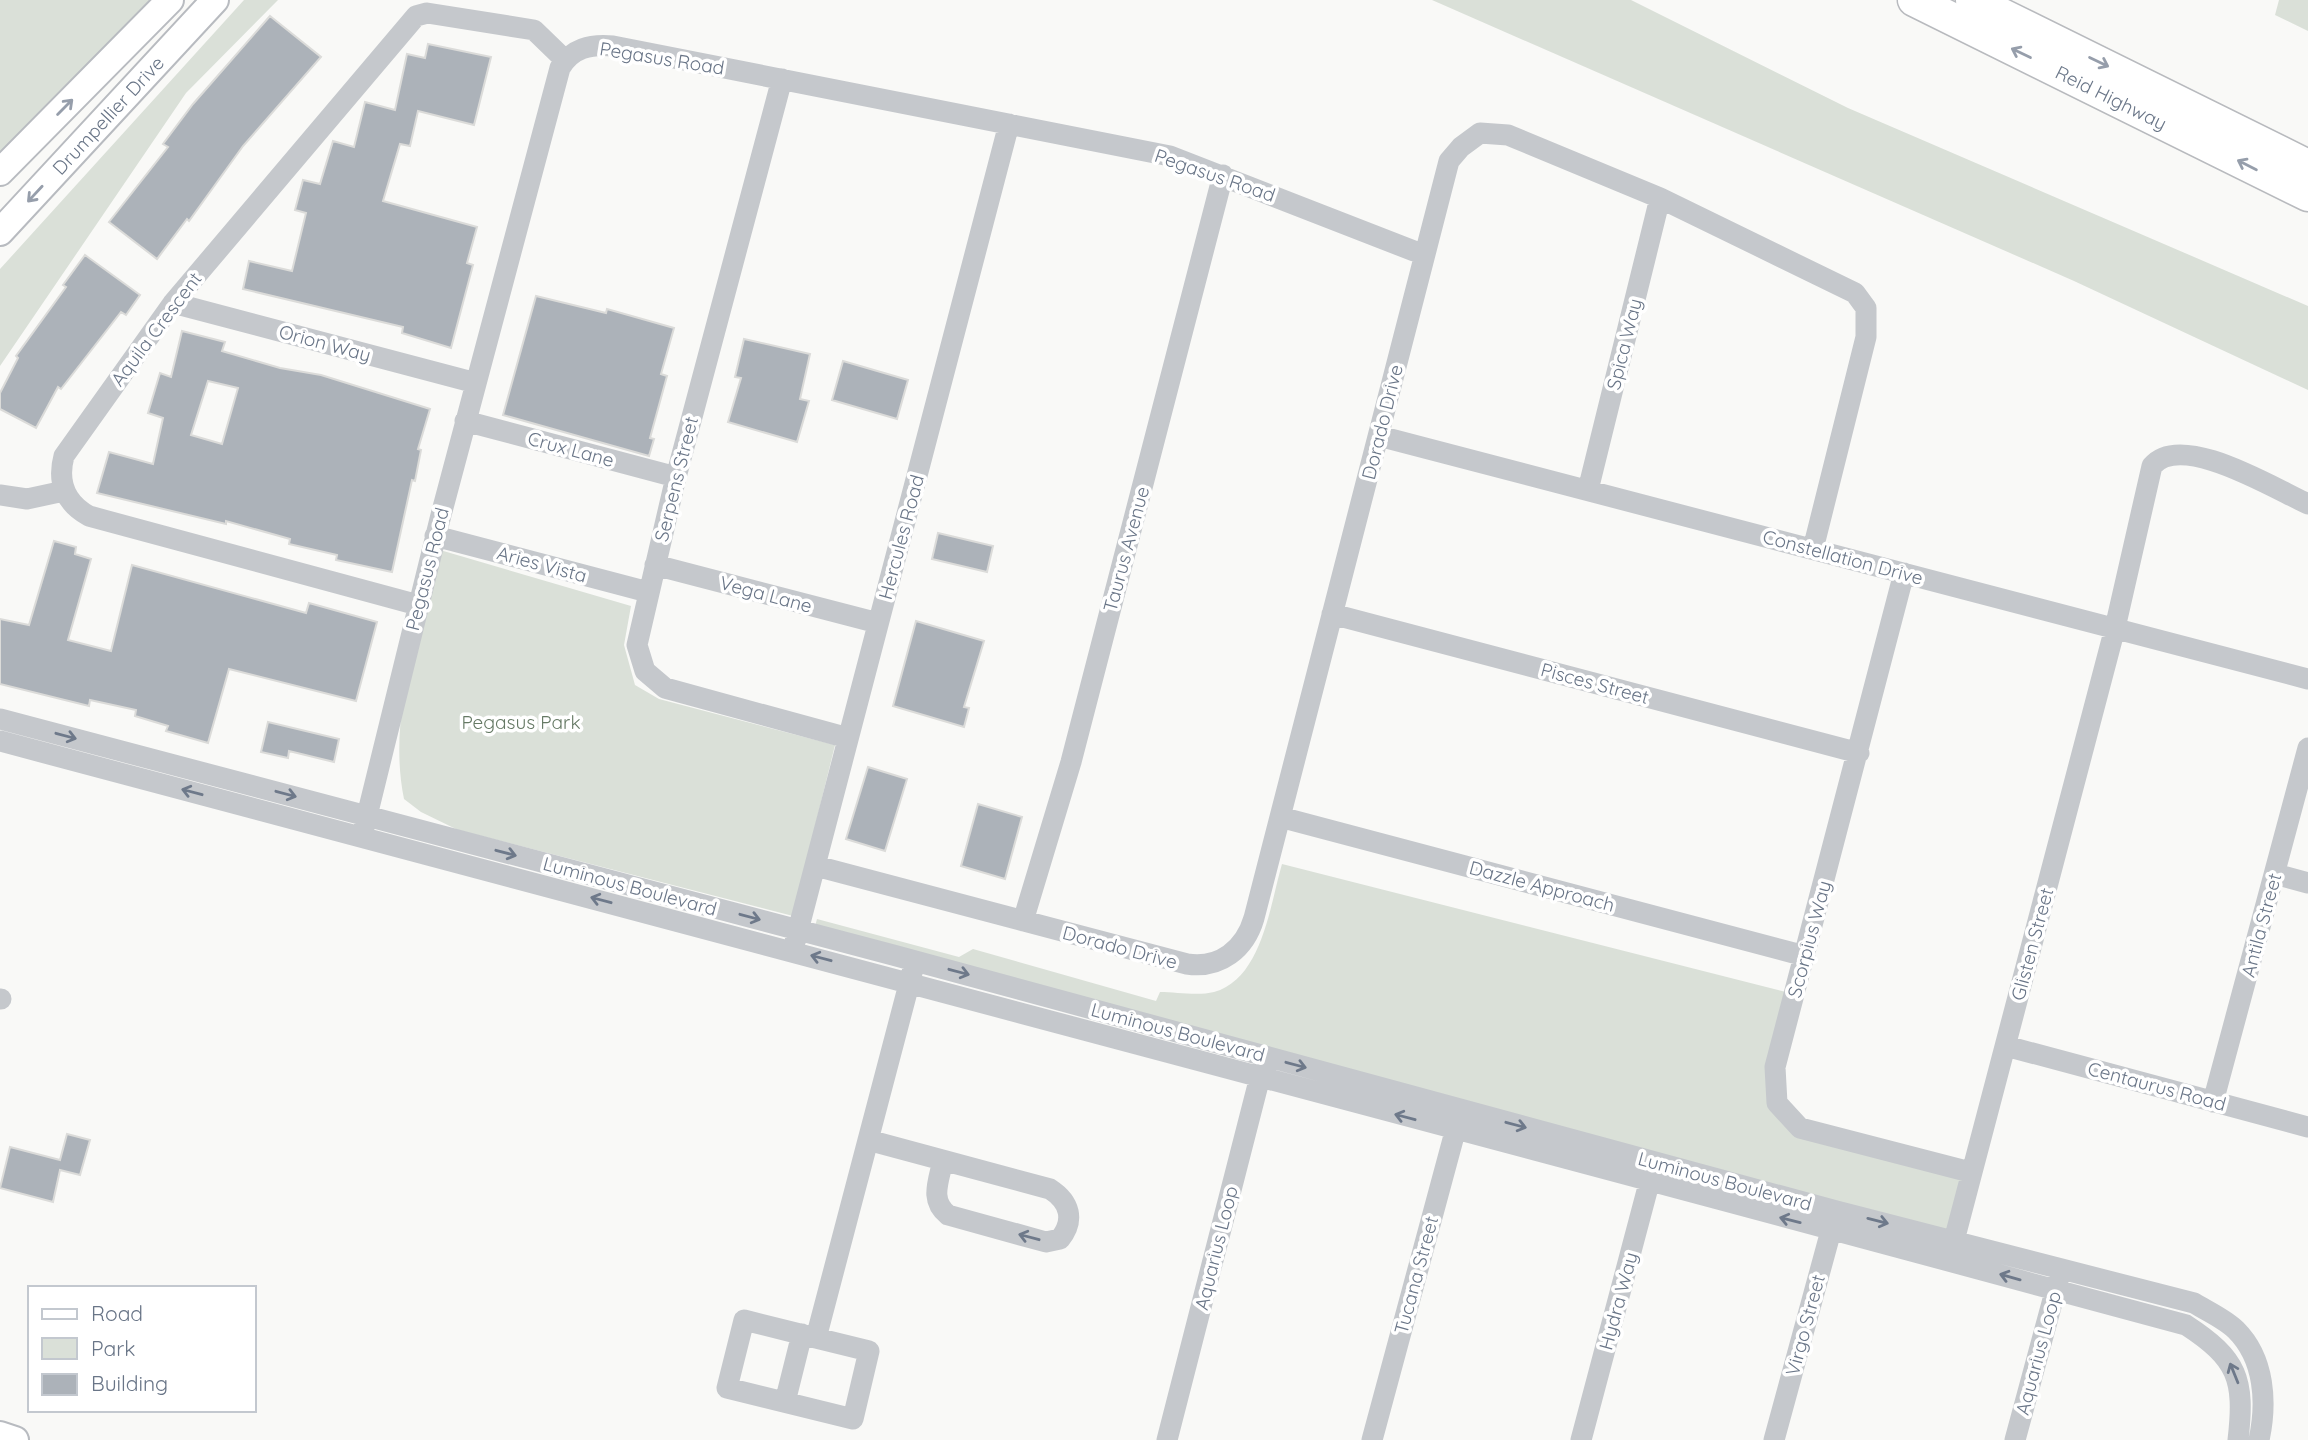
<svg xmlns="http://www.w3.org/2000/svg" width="2308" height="1440" font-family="Quicksand,sans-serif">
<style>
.green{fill:#dae0d8}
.building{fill:#acb2b9;stroke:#dbdbd9;stroke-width:2;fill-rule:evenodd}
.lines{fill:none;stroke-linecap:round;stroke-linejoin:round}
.major-casing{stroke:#b8bbc0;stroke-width:30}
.highway-casing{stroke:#b8babe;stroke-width:35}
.minor{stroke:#c5c8cc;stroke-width:21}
.major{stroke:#fff;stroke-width:26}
.highway{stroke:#fff;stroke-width:32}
.oneway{stroke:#969eab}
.oneway2{stroke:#6e798a}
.labels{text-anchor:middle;stroke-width:7;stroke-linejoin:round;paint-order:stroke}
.street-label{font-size:19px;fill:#697587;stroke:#fff}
.park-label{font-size:19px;fill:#657964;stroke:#fff}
</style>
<rect width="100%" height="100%" fill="#f9f9f7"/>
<path class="green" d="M 0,0 L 168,0 L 0,172 Z
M 244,0 L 278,0 L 186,93 L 0,366 L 0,269 Z
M 1432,0 L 1631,0 L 1848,108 L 2308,306 L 2308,390 L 2074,281 Z
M 2279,0 L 2308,0 L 2308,31 L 2275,15 Z
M 440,550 L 631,606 L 624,645 L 635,685 L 659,699 L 835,745 L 793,916 L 458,830 L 421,812 L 404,799 C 387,716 420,630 440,550 Z
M 1282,864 L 1794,994 L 1777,1103 L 1800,1128 L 1970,1172 L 1954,1240 L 813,934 L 817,919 L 959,957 L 973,949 L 1156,1001 L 1160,992 C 1176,992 1198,996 1214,992 C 1262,979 1270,905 1282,864 Z"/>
<path class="building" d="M 270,16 L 321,57 L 243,146 L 189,221 L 187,219 L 157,259 L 109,222 L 168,147 L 163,144 L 193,104 Z
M 428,44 L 491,57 L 474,125 L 418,111 L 410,146 L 400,144 L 383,201 L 477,227 L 467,263 L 473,265 L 451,348 L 402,333 L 403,327 L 243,289 L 249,261 L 292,271 L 306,213 L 295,210 L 303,180 L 320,184 L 333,141 L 354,147 L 365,102 L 395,110 L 407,54 L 425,58 Z
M 85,255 L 140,295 L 126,315 L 121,312 L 61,389 L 58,387 L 36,428 L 0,409 L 0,393 L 18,358 L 16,356 L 66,287 L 63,285 Z
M 536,296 L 606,313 L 607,309 L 674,328 L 661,374 L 667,376 L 650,438 L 654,439 L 649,456 L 503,415 Z
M 182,331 L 225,342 L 222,351 L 280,368 L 321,375 L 430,409 L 418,449 L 421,450 L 415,481 L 412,480 L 392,572 L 336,560 L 337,555 L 289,544 L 290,539 L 226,521 L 226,524 L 97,493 L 109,452 L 153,464 L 163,418 L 148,413 L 160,373 L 171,377 ZM 208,381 L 238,388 L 222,444 L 191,435 Z
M 744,339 L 810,354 L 800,399 L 809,401 L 797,442 L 728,422 L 741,378 L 735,377 Z
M 843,361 L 908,380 L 897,419 L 832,400 Z
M 938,533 L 993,546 L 987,572 L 932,559 Z
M 54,541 L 76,547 L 75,554 L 91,559 L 68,640 L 111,651 L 132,565 L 306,613 L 309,603 L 377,622 L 356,701 L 229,669 L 208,743 L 166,731 L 168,726 L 135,716 L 136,710 L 90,700 L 89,706 L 0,684 L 0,619 L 29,625 Z
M 916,621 L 984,641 L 964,707 L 969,708 L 964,727 L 893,706 Z
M 268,722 L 339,739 L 334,762 L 289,751 L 288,758 L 261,752 Z
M 868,767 L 907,779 L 885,851 L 846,839 Z
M 978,804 L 1022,817 L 1005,879 L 961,866 Z
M 67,1134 L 90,1140 L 80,1175 L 60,1170 L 53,1202 L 0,1188 L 10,1147 L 60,1160 Z"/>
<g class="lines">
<g class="major-casing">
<g id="major">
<path d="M 0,172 L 170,0"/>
<path id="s1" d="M 0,232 L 215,0"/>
<path d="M 0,1435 L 15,1440"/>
</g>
</g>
<g class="highway-casing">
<g id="highway">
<path id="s2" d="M 1914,0 L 2308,195"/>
<path d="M 1972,0 L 2308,166"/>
</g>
</g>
<path class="minor" d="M 782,79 L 676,477 L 637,645 L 645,671 L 665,688 L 848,738
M 173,303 L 476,383
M 465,421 L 676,477
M 1379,436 L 2308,679
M 1588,490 L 1660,198
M 0,495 L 27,499 L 64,491
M 435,536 L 648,592
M 655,565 L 878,623
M 1904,573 L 1775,1067 L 1777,1103 L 1800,1128 L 1970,1172
M 418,605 L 89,516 C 65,503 57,482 64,456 L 173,303 L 416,16 L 427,13 L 534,30 L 565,60
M 1332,614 L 1859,753
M 0,719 L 893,955 L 1836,1211 L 2194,1303 C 2207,1311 2225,1319 2236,1330 C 2265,1359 2267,1403 2259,1440
M 0,741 C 729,935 1458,1128 2186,1325 C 2238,1359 2245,1379 2238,1440
M 1280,817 L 1805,956
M 364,828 L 441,515 L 560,68 C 572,48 590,44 613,46 L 1170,156 L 1414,251
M 816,866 L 1187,964 C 1220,969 1245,949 1254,918 L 1449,161 L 1461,147 L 1480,133 L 1508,135 L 1660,198 L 1855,293 L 1866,308 L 1866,337 L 1813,549
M 2275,874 L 2308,883
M 1023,921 L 1071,762 L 1223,175
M 795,942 L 1009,124
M 0,999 L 1,999
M 2006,1046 L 2308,1127
M 2213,1102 L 2308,748
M 868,1140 L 1050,1189 C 1070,1202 1075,1220 1060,1239 L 1046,1242 L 948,1215 C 929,1200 939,1181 943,1160
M 1951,1252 L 2115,628 L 2152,466 C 2181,431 2273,488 2308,504
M 816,1338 L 744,1320 L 727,1388 L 853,1419 L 869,1351 L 816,1338 L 913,969
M 785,1402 L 802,1334
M 1167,1440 L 1263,1065
M 1372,1440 L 1459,1117
M 1581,1440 L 1652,1172
M 1774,1440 L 1835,1216
M 2015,1440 L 2059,1277"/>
<use href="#major" class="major"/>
<use href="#highway" class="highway"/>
</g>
<defs><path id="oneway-shaft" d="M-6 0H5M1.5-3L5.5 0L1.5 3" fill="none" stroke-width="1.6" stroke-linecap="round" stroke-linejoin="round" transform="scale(1.75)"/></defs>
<g class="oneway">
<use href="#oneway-shaft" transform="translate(2021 53) rotate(-154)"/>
<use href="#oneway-shaft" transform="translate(2099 62) rotate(26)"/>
<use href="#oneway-shaft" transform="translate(65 107) rotate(-45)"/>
<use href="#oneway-shaft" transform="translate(2247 165) rotate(-153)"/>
<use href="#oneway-shaft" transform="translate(35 194) rotate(133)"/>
</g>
<g class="oneway2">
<use href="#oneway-shaft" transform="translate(66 736) rotate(15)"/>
<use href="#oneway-shaft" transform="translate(192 792) rotate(-165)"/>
<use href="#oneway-shaft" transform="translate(286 794) rotate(15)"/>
<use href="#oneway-shaft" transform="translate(506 853) rotate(15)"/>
<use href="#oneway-shaft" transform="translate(601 900) rotate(-165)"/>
<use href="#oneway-shaft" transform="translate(750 917) rotate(15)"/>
<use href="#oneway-shaft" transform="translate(821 958) rotate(-165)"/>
<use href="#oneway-shaft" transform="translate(959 972) rotate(15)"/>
<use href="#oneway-shaft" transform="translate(1296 1065) rotate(15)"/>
<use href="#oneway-shaft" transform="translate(1405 1117) rotate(-165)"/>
<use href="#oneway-shaft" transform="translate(1516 1125) rotate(15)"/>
<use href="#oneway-shaft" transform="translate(1790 1220) rotate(-166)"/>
<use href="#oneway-shaft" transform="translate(1878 1221) rotate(14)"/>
<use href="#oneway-shaft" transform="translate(1029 1237) rotate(-165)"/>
<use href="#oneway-shaft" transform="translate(2010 1277) rotate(-164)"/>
<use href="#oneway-shaft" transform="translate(2234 1373) rotate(-112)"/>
</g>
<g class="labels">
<g class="street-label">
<text transform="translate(662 58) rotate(9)" y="7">Pegasus Road</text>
<text dy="7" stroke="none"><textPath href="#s2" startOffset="220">Reid Highway</textPath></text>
<text dy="7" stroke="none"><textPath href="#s1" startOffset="159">Drumpellier Drive</textPath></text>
<text transform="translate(1215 175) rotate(19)" y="7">Pegasus Road</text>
<text transform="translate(156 329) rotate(-53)" y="7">Aquila Crescent</text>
<text transform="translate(325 343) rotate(15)" y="7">Orion Way</text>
<text transform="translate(1624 344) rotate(-76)" y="7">Spica Way</text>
<text transform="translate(1382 422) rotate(-76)" y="7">Dorado Drive</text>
<text transform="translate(571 449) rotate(15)" y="7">Crux Lane</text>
<text transform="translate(676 479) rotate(-76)" y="7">Serpens Street</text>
<text transform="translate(901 537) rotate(-75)" y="7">Hercules Road</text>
<text transform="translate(1126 549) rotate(-75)" y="7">Taurus Avenue</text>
<text transform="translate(1843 557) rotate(15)" y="7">Constellation Drive</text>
<text transform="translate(542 564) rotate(15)" y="7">Aries Vista</text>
<text transform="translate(427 569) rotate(-76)" y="7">Pegasus Road</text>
<text transform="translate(766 594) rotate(15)" y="7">Vega Lane</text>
<text transform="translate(1595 683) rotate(15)" y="7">Pisces Street</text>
<text transform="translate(630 886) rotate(15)" y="7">Luminous Boulevard</text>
<text transform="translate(1542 886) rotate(15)" y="7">Dazzle Approach</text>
<text transform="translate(2261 925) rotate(-75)" y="7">Antila Street</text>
<text transform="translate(1809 939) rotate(-75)" y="7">Scorpius Way</text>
<text transform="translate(2032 944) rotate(-75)" y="7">Glisten Street</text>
<text transform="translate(1120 947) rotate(15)" y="7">Dorado Drive</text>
<text transform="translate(1178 1032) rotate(15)" y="7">Luminous Boulevard</text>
<text transform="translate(2157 1086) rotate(15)" y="7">Centaurus Road</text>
<text transform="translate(1725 1181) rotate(15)" y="7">Luminous Boulevard</text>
<text transform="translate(1216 1248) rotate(-76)" y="7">Aquarius Loop</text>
<text transform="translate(1416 1275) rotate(-75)" y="7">Tucana Street</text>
<text transform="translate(1618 1301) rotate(-75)" y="7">Hydra Way</text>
<text transform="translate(1805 1325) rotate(-75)" y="7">Virgo Street</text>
<text transform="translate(2038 1353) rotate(-75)" y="7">Aquarius Loop</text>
</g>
<g class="park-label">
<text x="521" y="729">Pegasus Park</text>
</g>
</g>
<rect x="28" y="1286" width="228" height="126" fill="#ffffff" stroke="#c3c8cf" stroke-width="2"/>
<rect x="42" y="1309" width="35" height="10" fill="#ffffff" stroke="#c3c8cf" stroke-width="2"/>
<text x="91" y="1321" font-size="21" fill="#697587">Road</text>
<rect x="42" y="1338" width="35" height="21" fill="#dae0d8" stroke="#c3c8cf" stroke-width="2"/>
<text x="91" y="1356" font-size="21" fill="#697587">Park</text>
<rect x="42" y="1374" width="35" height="21" fill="#acb2b9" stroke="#c3c8cf" stroke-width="2"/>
<text x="91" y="1391" font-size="21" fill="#697587">Building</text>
</svg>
